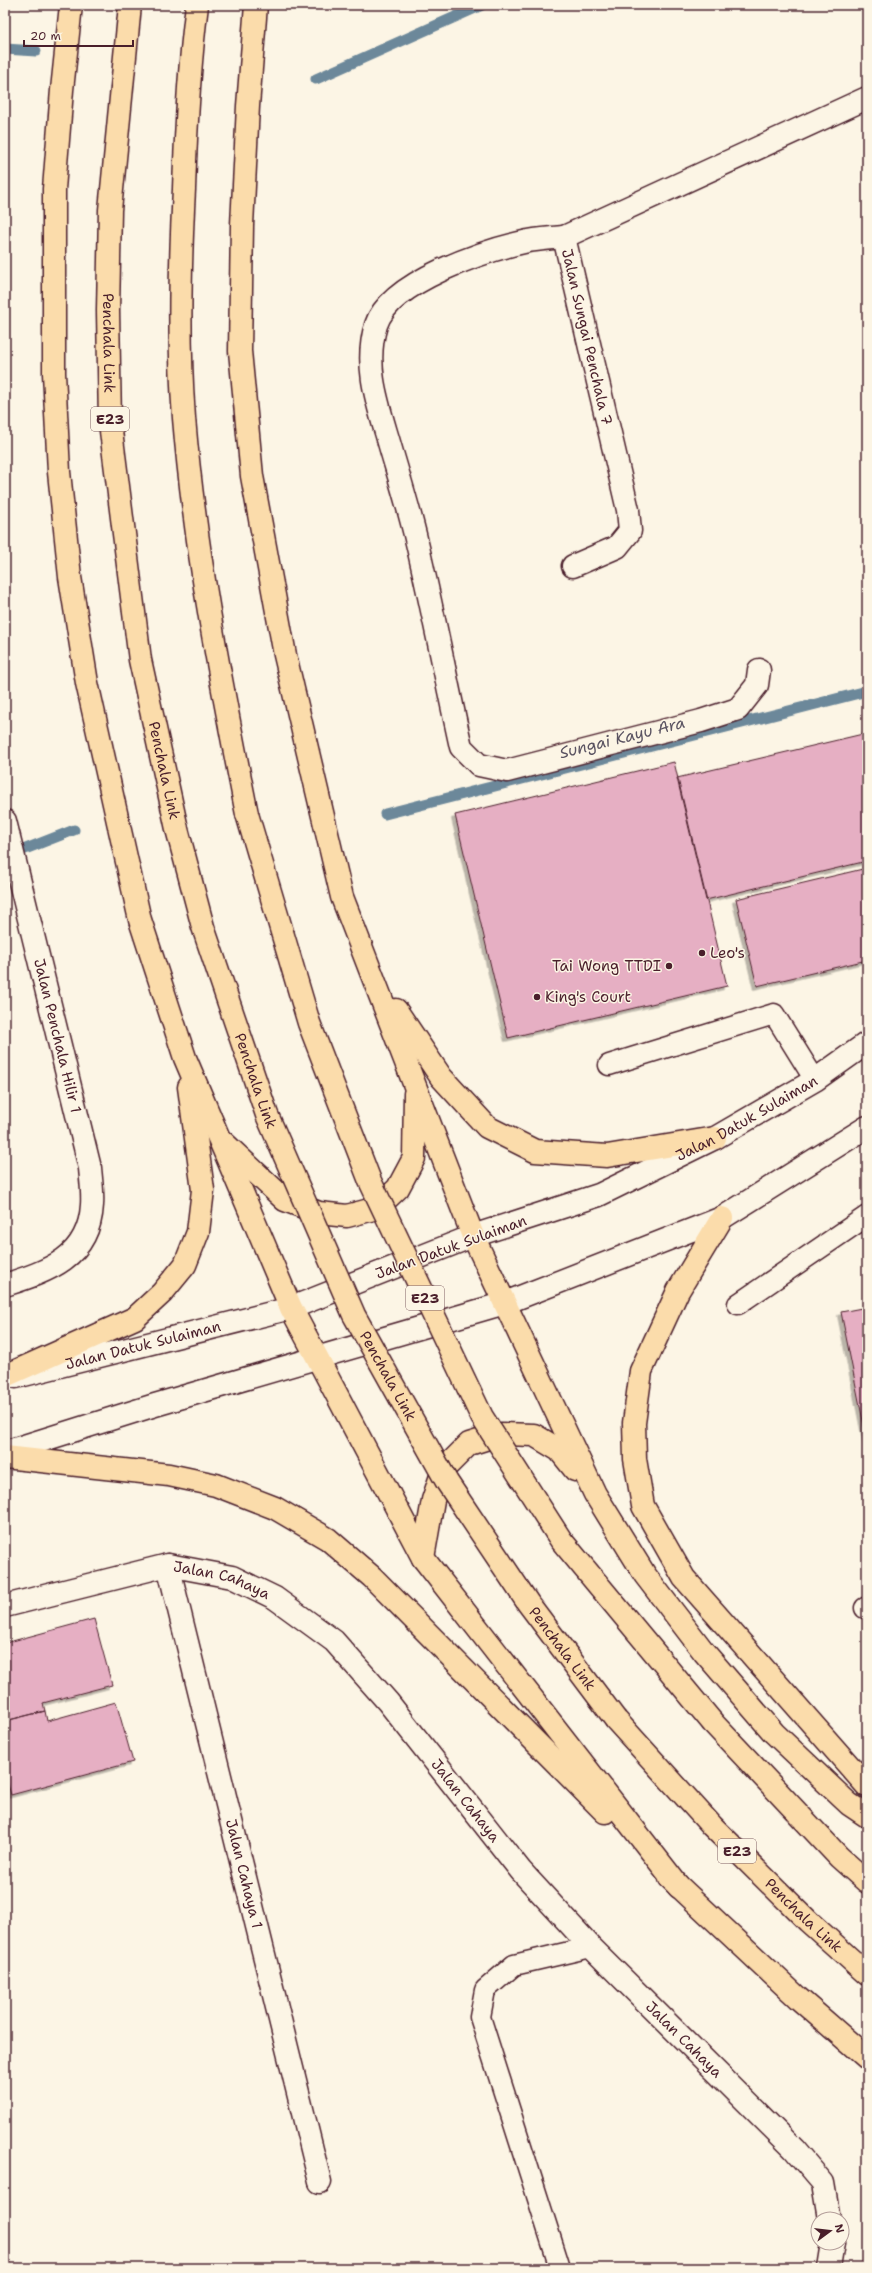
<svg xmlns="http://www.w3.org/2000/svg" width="872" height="2273" font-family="'Shantell Sans',sans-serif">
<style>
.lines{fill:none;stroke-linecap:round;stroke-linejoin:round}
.stream{stroke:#6c889a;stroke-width:11}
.building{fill:#e6afc3;stroke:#4a1f2b;filter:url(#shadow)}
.service-casing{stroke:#4a1f2b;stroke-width:23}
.minor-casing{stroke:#4a1f2b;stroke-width:25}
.tertiary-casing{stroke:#4a1f2b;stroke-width:25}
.secondary-casing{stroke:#4a1f2b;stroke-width:25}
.motorway-casing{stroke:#4a1f2b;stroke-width:25}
.service{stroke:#fcf5e5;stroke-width:20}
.minor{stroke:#fcf5e5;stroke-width:22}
.tertiary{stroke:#fcf5e5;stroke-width:22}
.secondary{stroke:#fcf5e5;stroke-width:22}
.motorway{stroke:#fbdcab;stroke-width:22}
.motorway-bridge-casing{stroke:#4a1f2b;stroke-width:25;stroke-linecap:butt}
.motorway-bridge{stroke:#fbdcab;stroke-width:22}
.poi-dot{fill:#4a1f2b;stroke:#fcf5e5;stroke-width:1.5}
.labels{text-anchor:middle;stroke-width:3;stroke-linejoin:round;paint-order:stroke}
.shield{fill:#fcf5e5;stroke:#7f5f63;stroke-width:1}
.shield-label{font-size:14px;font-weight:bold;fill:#4a1f2b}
.street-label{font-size:15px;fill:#4a1f2b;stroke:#fcf5e5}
.poi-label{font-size:15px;fill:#4a1f2b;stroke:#fcf5e5;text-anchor:start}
.water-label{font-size:16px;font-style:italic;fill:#5b5462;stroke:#fcf5e5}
</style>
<defs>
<filter id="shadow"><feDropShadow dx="-3.5" dy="3.5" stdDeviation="0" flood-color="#0004"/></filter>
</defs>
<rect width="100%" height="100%" fill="#fcf5e5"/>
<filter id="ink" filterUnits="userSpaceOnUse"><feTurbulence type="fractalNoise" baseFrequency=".025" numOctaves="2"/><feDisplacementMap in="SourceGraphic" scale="8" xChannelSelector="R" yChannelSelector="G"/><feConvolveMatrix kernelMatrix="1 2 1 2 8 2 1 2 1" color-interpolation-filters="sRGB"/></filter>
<g filter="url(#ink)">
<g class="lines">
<path class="stream" d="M 5,49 L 36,51
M 316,79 L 482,5
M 385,814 L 867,691
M 10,855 L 74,830"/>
</g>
<path class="building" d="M 867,733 L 867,861 L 706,900 L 677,778 Z
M 674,762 L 727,986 L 508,1038 L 455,815 Z
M 867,868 L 867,960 L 757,986 L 736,899 Z
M 867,1307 L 867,1441 L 841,1312 Z
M 94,1619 L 112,1685 L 43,1703 L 45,1711 L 5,1721 L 5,1643 Z
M 116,1702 L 133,1762 L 11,1795 L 5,1774 L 5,1721 L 45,1711 L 47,1721 Z"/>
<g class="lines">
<g class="service-casing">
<path id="service" d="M 609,1065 L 774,1014 L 815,1080
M 738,1304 L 867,1216
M 865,1608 L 867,1607
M 560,2268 L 480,2017 L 485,1990 L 514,1965 L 591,1947"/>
</g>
<g class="minor-casing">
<g id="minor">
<path d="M 564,237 C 552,238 540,239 528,241 C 487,250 390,281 376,325 C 364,364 377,402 388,439 C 398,474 409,508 417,543 C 433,611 446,679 461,747 L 479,765 L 507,771 L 701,721 L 738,709 L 757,685 L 759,670"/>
<path d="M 573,566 L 617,547 L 630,531 L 628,510 L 564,237 L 867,98"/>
<path id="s1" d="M 5,821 L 90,1168 C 91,1180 93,1193 92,1205 C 89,1258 48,1271 5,1285"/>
<path id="s2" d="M 168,1565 L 320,2182"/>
<path id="s3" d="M 5,1606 L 168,1565 L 232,1577 L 275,1598 L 334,1641 L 388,1702 L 521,1871 L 591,1947 L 794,2149 L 823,2183 L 829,2219"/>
<path d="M 829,2268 L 833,2243"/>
</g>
</g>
<g class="tertiary-casing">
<g id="tertiary">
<path id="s4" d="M 473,1236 L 599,1195 L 715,1138 L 815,1080 L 867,1043"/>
<path d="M 505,1303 L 722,1218 L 867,1127"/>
</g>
</g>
<g class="secondary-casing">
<g id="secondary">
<path id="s5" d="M 16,1377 L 291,1308 L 473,1236"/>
<path d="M 5,1452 L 155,1405 L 505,1303"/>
</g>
</g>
<g class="motorway-casing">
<g id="motorway">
<path d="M 71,5 L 62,90 L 54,189 L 54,373 L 59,472 L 70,577 L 87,683 L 140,920 L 185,1058 L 291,1308 L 423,1558 L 679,1887"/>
<path id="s6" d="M 130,5 L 110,210 L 108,311 L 110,423 L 140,660 L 177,829"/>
<path d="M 197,5 C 189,66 186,127 184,189 C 180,265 178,341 184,418 C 195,551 221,683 247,814"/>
<path d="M 256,5 L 248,106 L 242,225 L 240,351 L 252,476 L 285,655 L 342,897 L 473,1236 L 595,1494 L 645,1575 L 704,1652 L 774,1733 L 849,1804 L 867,1816"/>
<path d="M 396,1010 L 441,1077 L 487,1127 L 535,1151 L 607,1156 L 715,1138"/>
<path d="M 223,1142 L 285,1200 L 319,1213 L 347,1216 L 377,1208 L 398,1188 L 414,1158 L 415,1094"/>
<path d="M 722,1218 L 678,1291 L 641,1371 L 634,1423 L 635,1459 L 643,1506 L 684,1578 L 867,1786"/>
<path d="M 5,1376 L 135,1318 L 162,1293 L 185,1265 L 198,1232 L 203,1190 L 189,1087"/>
<path d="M 5,1457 L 169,1475 L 216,1485 L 275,1508 L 328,1539 L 372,1577 L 605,1812"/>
<path d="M 423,1558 L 433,1500 L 443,1470 L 469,1444 L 501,1434 L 534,1435 L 559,1450 L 575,1470"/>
<path id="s7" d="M 616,1720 L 712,1826 L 808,1921 L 867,1974"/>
<path d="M 713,1723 L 839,1857 L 867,1882"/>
<path d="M 670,1878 L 798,1998 L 867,2058"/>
</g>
</g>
<use href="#service" class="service"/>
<use href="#minor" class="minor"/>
<use href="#tertiary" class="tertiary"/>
<use href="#secondary" class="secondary"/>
<use href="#motorway" class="motorway"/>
<g class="motorway-bridge-casing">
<g id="motorway-bridge">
<path d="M 247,814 L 309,1023 L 370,1181 L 482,1417 L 561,1540 L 713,1723"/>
<path id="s8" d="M 177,829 L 203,927 L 267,1115 L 354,1315 L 447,1482 L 528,1603 L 616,1720"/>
</g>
</g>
<use href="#motorway-bridge" class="motorway-bridge"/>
</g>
</g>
<g class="poi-dot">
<circle cx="702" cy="953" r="4"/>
<circle cx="669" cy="966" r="4"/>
<circle cx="537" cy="997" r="4"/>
</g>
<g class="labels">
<g class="shield">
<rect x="91" y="407" width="38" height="24" rx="3"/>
<rect x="406" y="1286" width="38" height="24" rx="3"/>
<rect x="718" y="1839" width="38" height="24" rx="3"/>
</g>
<g class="shield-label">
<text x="110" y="424">E23</text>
<text x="425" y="1303">E23</text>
<text x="737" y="1856">E23</text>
</g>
<g class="street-label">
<text transform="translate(587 337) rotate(77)" y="5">Jalan Sungai Penchala 7</text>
<text dy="5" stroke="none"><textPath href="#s6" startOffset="339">Penchala Link</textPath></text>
<text dy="5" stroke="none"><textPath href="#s6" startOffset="771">Penchala Link</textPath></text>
<text dy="5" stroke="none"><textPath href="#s1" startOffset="221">Jalan Penchala Hilir 1</textPath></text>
<text dy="5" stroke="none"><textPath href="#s8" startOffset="264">Penchala Link</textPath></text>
<text dy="5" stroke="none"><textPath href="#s4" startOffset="299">Jalan Datuk Sulaiman</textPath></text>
<text transform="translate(451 1247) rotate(-20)" y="5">Jalan Datuk Sulaiman</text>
<text dy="5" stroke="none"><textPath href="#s5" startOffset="131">Jalan Datuk Sulaiman</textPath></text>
<text dy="5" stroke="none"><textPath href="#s8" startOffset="588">Penchala Link</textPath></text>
<text dy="5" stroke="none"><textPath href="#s3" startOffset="224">Jalan Cahaya</textPath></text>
<text dy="5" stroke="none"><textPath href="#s8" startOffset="912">Penchala Link</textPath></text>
<text dy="5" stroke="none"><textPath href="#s3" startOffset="561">Jalan Cahaya</textPath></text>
<text dy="5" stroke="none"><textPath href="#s2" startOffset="318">Jalan Cahaya 1</textPath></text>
<text dy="5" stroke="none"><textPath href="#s7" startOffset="271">Penchala Link</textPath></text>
<text dy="5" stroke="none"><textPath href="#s3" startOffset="885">Jalan Cahaya</textPath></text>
</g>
<g class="poi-label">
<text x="710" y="958">Leo's</text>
<text x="661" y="971" text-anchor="end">Tai Wong TTDI</text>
<text x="545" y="1002">King's Court</text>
</g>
<g class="water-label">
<text transform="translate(622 737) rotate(-14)" y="6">Sungai Kayu Ara</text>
</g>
</g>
<rect width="872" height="2273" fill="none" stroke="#fcf5e5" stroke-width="20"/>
<rect x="10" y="10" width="852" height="2253" fill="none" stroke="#4a1f2b" stroke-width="1.5" filter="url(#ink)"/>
<g transform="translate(830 2231) rotate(75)"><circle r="19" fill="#fcf5e5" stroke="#b59f9b"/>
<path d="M0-3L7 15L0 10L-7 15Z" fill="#4a1f2b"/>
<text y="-6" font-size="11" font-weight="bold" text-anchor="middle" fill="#4a1f2b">N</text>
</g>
<path d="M24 40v6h109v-6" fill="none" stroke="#4a1f2b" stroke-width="2"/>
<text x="30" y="40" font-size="12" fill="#4a1f2b" stroke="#fcf5e5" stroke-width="3" paint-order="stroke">20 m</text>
</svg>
